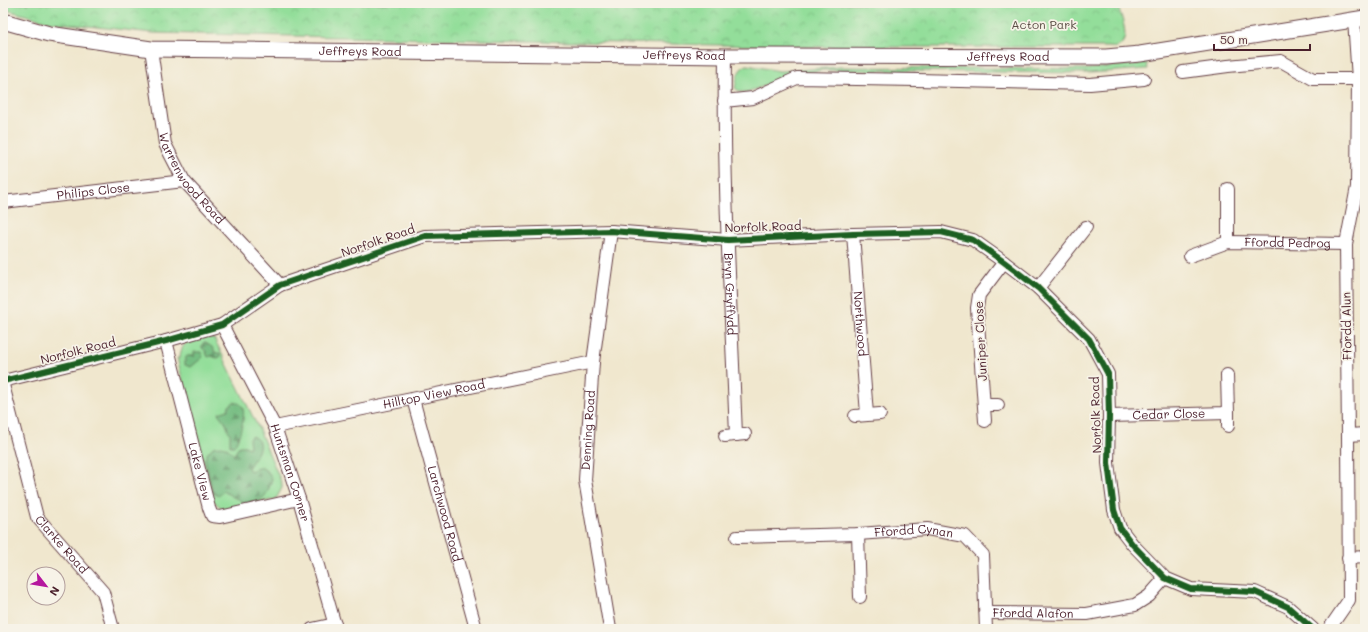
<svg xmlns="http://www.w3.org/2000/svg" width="1368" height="632" font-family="Mali,sans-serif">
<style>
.grass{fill:#93de9a;stroke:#6e7e62}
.forest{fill:url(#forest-firs);stroke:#606e56}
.park{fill:url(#park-crowns);stroke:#6e7e62}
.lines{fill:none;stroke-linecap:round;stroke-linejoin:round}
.minor-casing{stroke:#633d43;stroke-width:14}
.tertiary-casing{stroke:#633d43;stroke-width:17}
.minor{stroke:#fff;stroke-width:12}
.tertiary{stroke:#fff;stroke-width:15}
.cycleway-casing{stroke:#f7f3e8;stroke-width:8}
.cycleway{stroke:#1b5e20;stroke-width:6}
.labels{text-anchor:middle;stroke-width:3.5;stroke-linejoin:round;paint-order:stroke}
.park-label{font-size:12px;fill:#5c4f47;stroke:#f7f3e8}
.street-label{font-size:12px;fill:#4a1f2b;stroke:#f7f3e8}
</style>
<defs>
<pattern id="forest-firs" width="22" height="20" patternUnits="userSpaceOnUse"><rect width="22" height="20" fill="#76bd82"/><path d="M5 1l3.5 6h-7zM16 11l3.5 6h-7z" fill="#63996b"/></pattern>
<pattern id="park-crowns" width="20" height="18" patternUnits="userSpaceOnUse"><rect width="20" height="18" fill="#93de9a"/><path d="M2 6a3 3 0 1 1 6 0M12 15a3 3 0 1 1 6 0" fill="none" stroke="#80be85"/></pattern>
</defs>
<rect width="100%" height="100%" fill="#f7f3e8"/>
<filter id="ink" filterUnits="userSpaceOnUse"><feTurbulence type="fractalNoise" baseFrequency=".025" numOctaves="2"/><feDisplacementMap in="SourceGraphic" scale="8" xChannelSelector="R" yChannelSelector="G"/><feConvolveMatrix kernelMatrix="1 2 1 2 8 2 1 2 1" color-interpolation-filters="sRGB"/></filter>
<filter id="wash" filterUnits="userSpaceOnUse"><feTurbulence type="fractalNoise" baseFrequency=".012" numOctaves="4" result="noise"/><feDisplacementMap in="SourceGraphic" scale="16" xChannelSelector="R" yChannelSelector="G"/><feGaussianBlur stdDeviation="0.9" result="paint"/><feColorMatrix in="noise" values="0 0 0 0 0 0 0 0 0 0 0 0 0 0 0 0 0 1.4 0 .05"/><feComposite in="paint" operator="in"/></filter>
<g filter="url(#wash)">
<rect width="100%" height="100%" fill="#f0e7ce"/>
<path class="grass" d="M 1147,63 L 1148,69 L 1089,73 L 823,70 L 796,75 L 747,92 L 740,92 L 735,88 C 737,78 737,69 747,65 L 780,71 L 841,67 L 1088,69 Z
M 206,337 L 213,338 L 215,340 L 258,427 L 282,484 L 282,488 L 276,499 L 224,510 L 213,501 L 177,358 L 180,358 C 181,340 191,341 206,337 Z"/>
<path class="forest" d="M 204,342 L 212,347 L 215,352 L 220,354 L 220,357 L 217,358 L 211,356 L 208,357 L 205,350 L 202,348 L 202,345 Z
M 194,352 L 201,352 L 203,357 L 191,367 L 185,365 L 185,359 L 187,356 L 194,356 Z
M 234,402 C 237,403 240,403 242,406 C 247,414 239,439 234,446 L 230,446 L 230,433 C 227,429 228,428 226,424 C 224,419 220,418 219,413 L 228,410 L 229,406 Z
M 251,436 C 268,442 255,457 248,468 L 250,471 L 261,467 L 268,472 L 272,478 C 268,495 262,505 243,503 L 239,499 L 235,498 L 223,491 L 219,496 L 213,493 L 205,459 L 207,454 L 213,447 C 224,445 226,446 234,455 L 239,446 L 245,446 L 249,448 L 250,446 L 249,439 Z"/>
<path class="park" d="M 3,3 L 1117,3 C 1120,14 1133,41 1117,47 C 1114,48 1110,47 1107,47 L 811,47 L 153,33 L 50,22 L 3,9 Z"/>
</g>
<g filter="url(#ink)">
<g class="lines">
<g class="minor-casing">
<g id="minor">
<path id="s1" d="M 151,49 L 165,144 L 184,181 L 280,285"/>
<path id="s2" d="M 725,56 C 723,182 731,309 736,435"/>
<path d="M 1183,72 L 1228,66 L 1281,61 L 1313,79 L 1358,79 L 1364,77"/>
<path d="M 724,101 L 753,98 L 797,78 L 917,80 L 1090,84 L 1144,79"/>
<path id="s3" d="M 3,202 L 184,181"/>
<path id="s4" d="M 853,234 L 867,414"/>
<path d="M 1228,242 L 1228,189"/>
<path id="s5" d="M 1190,256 L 1228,242 L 1346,244"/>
<path d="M 1038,288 L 1086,227"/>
<path id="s6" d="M 222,325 L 275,427 L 299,499 L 336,629"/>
<path id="s7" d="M 166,341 L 209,508 L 212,516 L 220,517 L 299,499"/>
<path d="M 3,381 L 166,341 L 222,325 L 280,285 L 425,236 L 611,231 L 728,240 L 853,234 L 941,232 L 973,240 L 1004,262 L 1038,288 L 1089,339 L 1108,374 L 1109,416 L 1108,463 L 1114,510 L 1120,528 L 1133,545 L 1165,578 L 1191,589 L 1255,592 L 1288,607 L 1313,629"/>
<path id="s8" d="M 3,385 L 37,517 L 103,592 L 113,629"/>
<path id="s9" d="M 413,399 L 476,629"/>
<path d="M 984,405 L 998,405"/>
<path d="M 1228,413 L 1228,426"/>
<path d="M 855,416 L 880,414"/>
<path id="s10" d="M 1109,416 L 1228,413 L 1227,375"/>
<path d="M 985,421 L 977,308 L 979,295 L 1004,262"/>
<path id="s11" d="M 275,427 L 593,362"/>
<path d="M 1348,435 L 1365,434"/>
<path d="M 725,436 L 745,434"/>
<path d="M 858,534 L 860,597"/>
<path id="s12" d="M 737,537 L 858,534 L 927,529 L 965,536 L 983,555 L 986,629"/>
<path d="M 1348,558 L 1365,557"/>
<path id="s13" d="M 986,613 L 1087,614 L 1135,605 L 1149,596 L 1165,578"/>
<path d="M 312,629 L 335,624"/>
<path id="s14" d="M 610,629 L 585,480 L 593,362 L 611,231"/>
<path d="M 1329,629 L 1349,600 L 1348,435 L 1346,244 L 1357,187 L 1358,79 L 1354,19"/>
</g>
</g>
<g class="tertiary-casing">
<g id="tertiary">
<path id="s15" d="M 3,21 L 49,34 L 151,49 L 725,56 L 1106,57 L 1140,54 L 1365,18"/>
</g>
</g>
<use href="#minor" class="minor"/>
<use href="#tertiary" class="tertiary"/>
<g class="cycleway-casing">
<path id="cycleway" d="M 3,381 L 166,341 L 222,325 L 280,285 L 425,236 L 611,231 L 728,240 L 853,234 L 941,232 L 973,240 L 1004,262 L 1038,288 L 1089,339 L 1108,374 L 1109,416 L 1108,463 L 1114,510 L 1120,528 L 1133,545 L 1165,578 L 1191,589 L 1255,592 L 1288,607 L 1313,629"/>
</g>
<use href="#cycleway" class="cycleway"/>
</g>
</g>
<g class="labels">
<g class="park-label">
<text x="1044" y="29">Acton Park</text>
</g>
<g class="street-label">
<text dy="4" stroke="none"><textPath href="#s15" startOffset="360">Jeffreys Road</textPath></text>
<text dy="4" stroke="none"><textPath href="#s15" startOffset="684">Jeffreys Road</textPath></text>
<text dy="4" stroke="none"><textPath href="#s15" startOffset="1008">Jeffreys Road</textPath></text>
<text dy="4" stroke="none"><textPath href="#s1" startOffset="139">Warrenwood Road</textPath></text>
<text dy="4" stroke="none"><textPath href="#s3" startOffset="91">Philips Close</textPath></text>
<text transform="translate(763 227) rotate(-2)" y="4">Norfolk Road</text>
<text transform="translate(378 241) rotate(-19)" y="4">Norfolk Road</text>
<text dy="4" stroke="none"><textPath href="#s5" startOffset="100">Ffordd Pedrog</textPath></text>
<text dy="4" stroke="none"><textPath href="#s2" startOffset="238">Bryn Gryffydd</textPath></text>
<text dy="4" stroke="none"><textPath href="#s4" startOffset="90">Northwood</textPath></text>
<text transform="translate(1347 326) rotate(-91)" y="4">Ffordd Alun</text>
<text transform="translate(981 341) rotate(-93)" y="4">Juniper Close</text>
<text transform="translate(78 351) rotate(-14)" y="4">Norfolk Road</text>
<text dy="4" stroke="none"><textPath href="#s11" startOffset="162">Hilltop View Road</textPath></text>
<text dy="4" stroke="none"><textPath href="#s10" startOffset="60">Cedar Close</textPath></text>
<text transform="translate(1096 415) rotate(-92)" y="4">Norfolk Road</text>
<text dy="4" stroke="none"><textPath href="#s14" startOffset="201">Denning Road</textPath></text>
<text dy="4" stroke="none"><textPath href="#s7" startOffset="135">Lake View</textPath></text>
<text dy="4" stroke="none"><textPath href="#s6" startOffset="163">Huntsman Corner</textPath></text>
<text dy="4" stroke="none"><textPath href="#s9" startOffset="119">Larchwood Road</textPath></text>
<text dy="4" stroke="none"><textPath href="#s12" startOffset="177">Ffordd Cynan</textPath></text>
<text dy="4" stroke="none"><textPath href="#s8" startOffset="173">Clarke Road</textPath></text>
<text dy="4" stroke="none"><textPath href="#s13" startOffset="47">Ffordd Alafon</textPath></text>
</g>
</g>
<rect width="1368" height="632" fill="none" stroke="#f7f3e8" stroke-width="16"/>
<g transform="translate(46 586) rotate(121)"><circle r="19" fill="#f7f3e8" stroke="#b29e9c"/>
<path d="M0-3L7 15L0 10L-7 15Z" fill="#b5179e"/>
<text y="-6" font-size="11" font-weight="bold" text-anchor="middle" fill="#4a1f2b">N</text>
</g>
<path d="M1214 44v6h96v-6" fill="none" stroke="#4a1f2b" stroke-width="2"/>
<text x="1220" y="44" font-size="12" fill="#4a1f2b" stroke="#f7f3e8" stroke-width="3" paint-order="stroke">50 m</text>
</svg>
